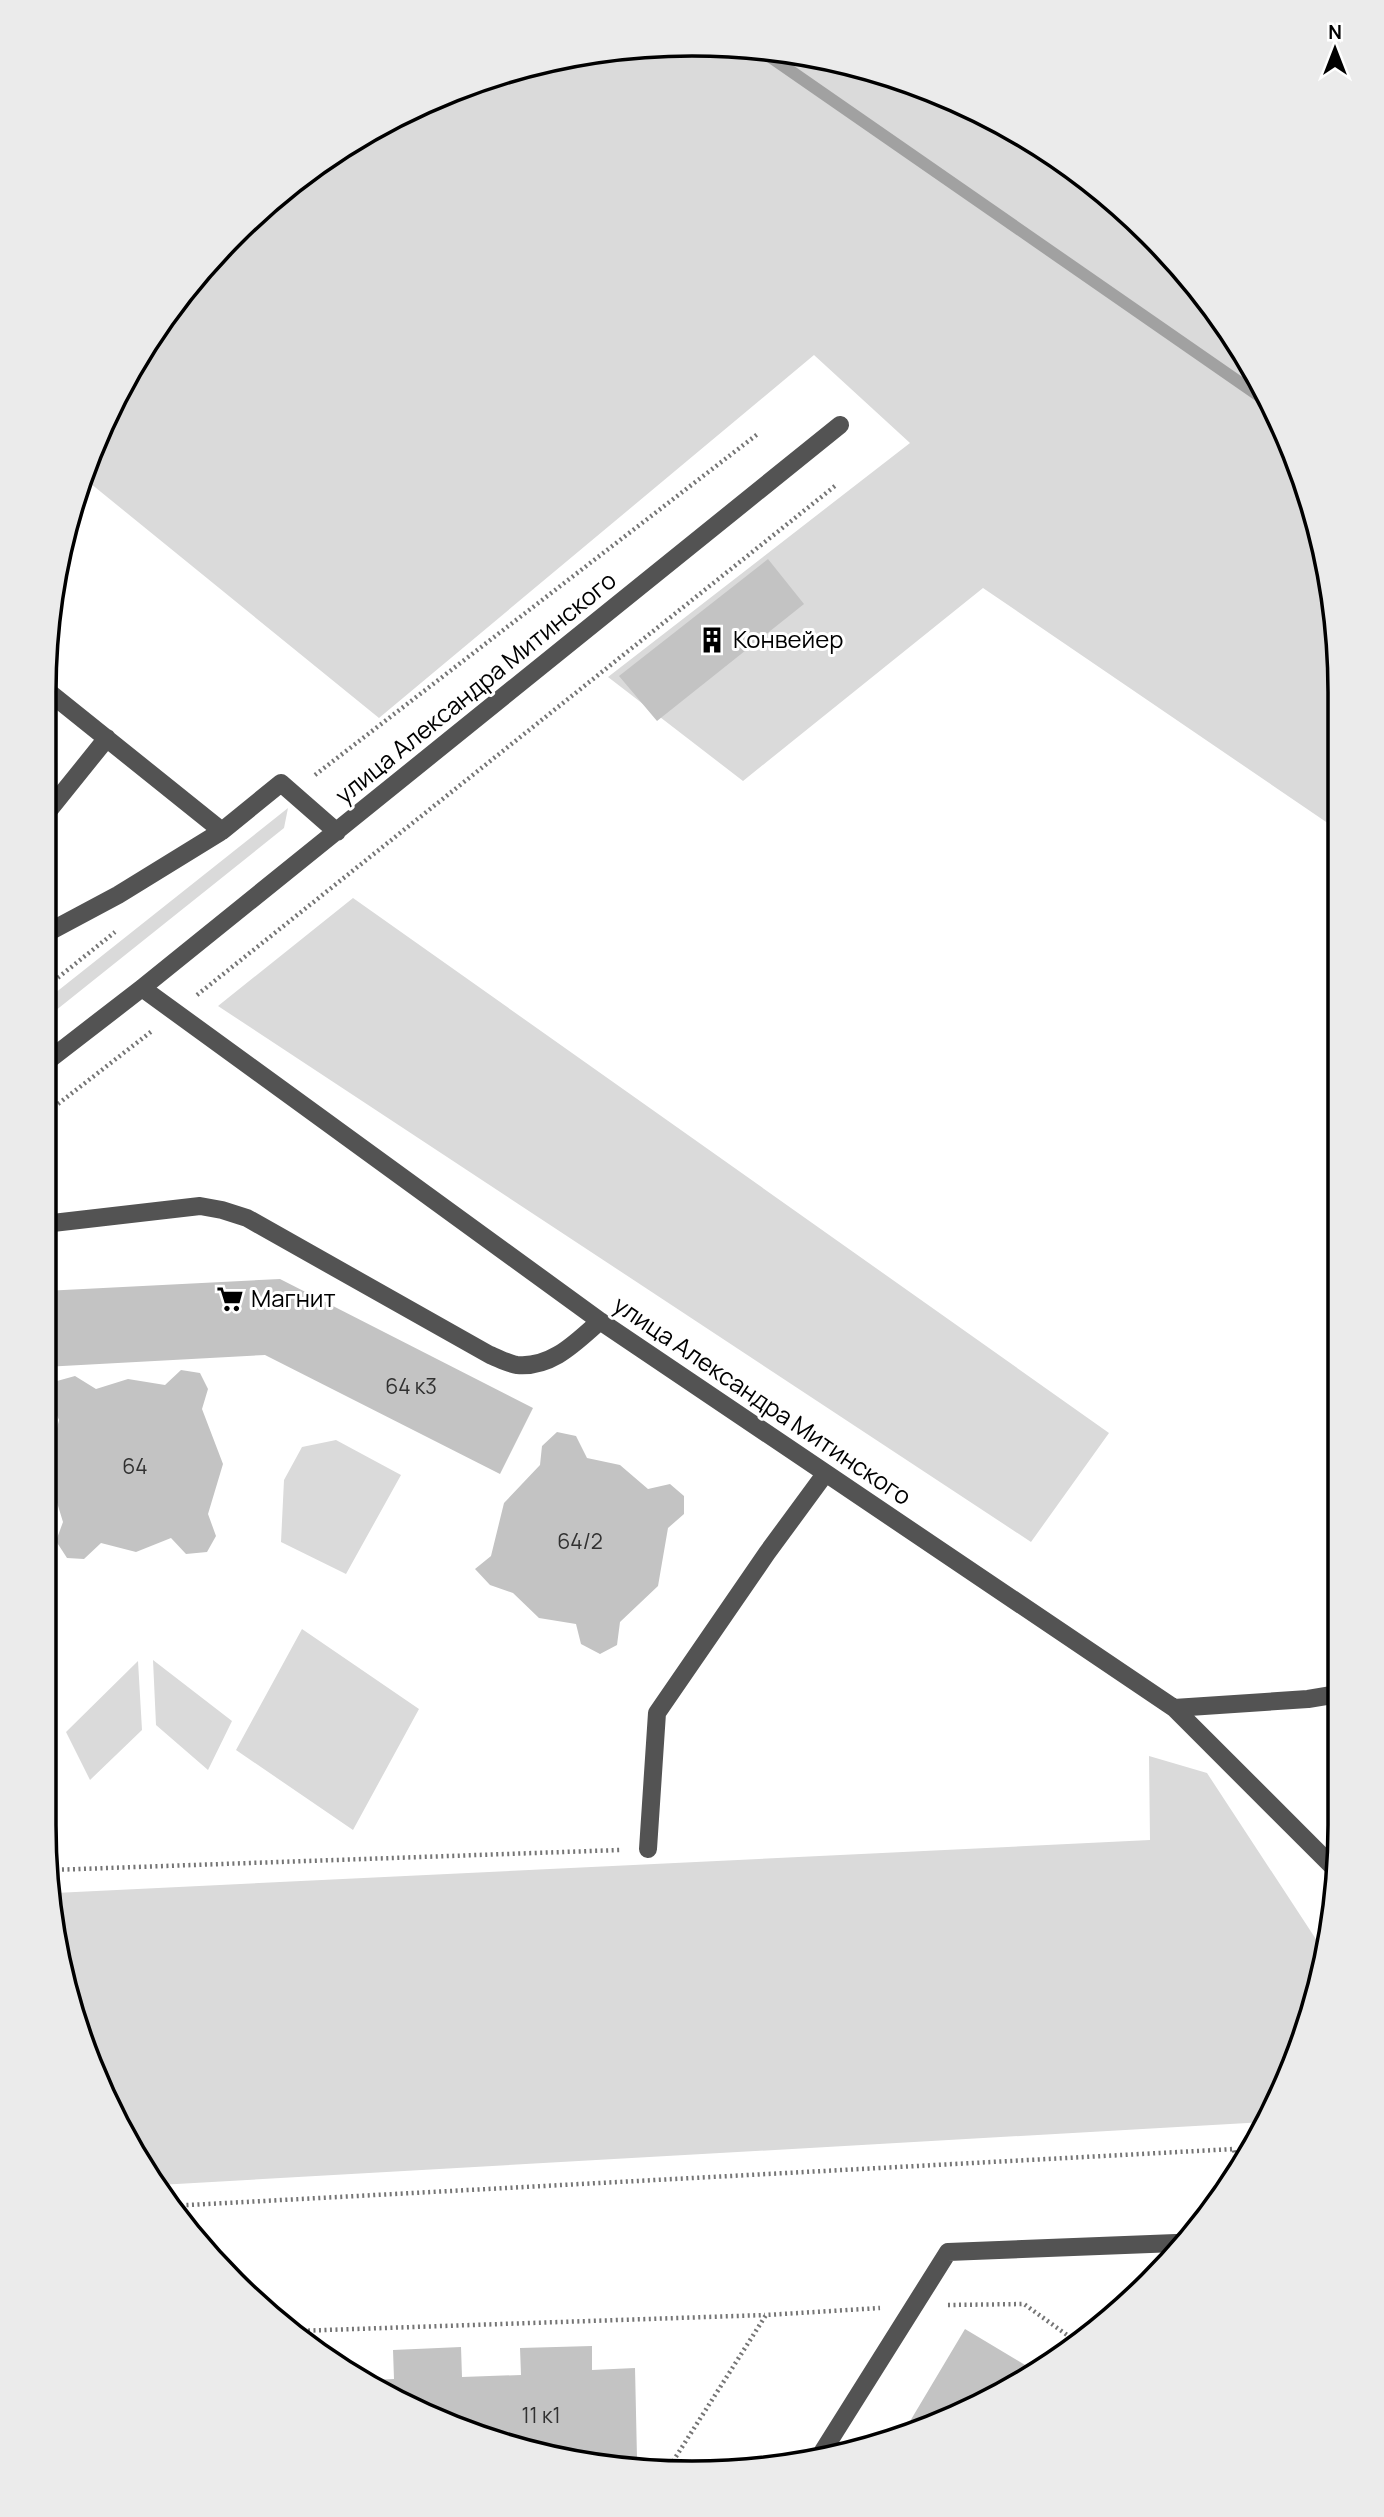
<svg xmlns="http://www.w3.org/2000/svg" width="1384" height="2517" font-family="Manrope,sans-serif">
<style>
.green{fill:#dadada}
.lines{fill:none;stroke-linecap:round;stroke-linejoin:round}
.stream{stroke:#a1a1a1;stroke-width:12}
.building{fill:#c3c3c3}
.path{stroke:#757575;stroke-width:4.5;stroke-dasharray:2 3.5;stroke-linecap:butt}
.minor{stroke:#535353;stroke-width:18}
.labels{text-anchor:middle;stroke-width:6;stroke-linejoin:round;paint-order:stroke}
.number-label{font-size:21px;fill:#313131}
.poi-label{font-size:24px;fill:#000;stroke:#fff;text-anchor:start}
.street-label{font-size:24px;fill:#000;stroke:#fff}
.rim{fill:none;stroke:#000;stroke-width:3.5}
</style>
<rect width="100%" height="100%" fill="#fff"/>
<path class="green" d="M 649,45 L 776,49 L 900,78 L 1006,126 L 1120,205 L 1231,332 L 1306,483 L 1335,608 L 1335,828 L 983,588 L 743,781 L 608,677 L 910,443 L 814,355 L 379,718 L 85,479 L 130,368 L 204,265 L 297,178 L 405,111 L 524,66 Z
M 288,808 L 284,828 L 45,1019 L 45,1001 Z
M 353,898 L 1109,1433 L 1031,1542 L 218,1006 Z
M 336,1440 L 401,1475 L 346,1574 L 281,1542 L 284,1480 L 302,1447 Z
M 302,1629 L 419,1709 L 353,1830 L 236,1750 Z
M 153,1660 L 232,1721 L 208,1770 L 156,1725 Z
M 138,1661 L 142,1730 L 90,1780 L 66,1732 Z
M 1149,1756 L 1207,1773 L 1325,1953 L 1318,1993 L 1265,2122 L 159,2185 L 78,2034 L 55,1893 L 1150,1840 Z"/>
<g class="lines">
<path class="stream" d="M 759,49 L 1265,400"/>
</g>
<path class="building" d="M 768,559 L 804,604 L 657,721 L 619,676 Z
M 280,1279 L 533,1408 L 500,1474 L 265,1355 L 44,1367 L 44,1291 Z
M 181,1370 L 200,1373 L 208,1389 L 202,1409 L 223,1464 L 208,1514 L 216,1536 L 207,1552 L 186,1554 L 171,1538 L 136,1552 L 101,1543 L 84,1559 L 67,1558 L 56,1541 L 63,1522 L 47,1470 L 59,1420 L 51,1402 L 57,1381 L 75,1376 L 96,1389 L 128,1379 L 165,1385 Z
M 557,1432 L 576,1436 L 587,1458 L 620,1465 L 648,1489 L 670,1484 L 684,1496 L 684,1514 L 668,1528 L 658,1586 L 620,1622 L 617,1645 L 600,1654 L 581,1644 L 576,1624 L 539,1618 L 513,1593 L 490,1585 L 475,1569 L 491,1556 L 504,1503 L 540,1465 L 542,1446 Z
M 965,2329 L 1030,2368 L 940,2424 L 903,2433 Z
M 592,2346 L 592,2370 L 635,2368 L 637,2458 L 602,2459 L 525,2451 L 368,2380 L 394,2379 L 393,2350 L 461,2347 L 462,2377 L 521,2375 L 520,2348 Z"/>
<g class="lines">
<path class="path" d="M 315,775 L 759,433
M 45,988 L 115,932
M 197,995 L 835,486
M 45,1114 L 152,1031
M 51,1870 L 620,1850
M 170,2206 L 1234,2149 L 1237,2168
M 948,2305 L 1024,2304 L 1074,2340
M 297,2331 L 765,2315
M 670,2466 L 766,2315 L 880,2308"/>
<path class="minor" d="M 45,689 L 222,831
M 45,815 L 107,738
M 45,934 L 118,895 L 222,831 L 281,783 L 337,832
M 142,988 L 600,1321 L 1174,1708 L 1331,1865 L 1338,1869
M 45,1063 L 142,988 L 840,425
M 44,1224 L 200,1206 L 222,1210 L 247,1218 L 490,1355 C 498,1358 509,1364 517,1365 C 552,1368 576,1342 600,1321
M 1174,1708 L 1308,1699 L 1338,1694
M 648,1849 L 657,1713 L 767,1553 L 825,1474
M 823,2451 L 948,2252 L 1176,2243"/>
</g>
<defs>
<g id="building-bare" transform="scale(2.1)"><path d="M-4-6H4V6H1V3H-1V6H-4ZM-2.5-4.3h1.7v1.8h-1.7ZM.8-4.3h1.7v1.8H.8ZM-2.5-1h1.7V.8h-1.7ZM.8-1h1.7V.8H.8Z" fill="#000" stroke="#fff" stroke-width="2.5" paint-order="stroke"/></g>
<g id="supermarket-bare" transform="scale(2.1)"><path d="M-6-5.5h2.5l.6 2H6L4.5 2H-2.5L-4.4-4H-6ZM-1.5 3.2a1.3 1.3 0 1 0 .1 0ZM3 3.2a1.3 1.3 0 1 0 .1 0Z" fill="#000" stroke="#fff" stroke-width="2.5" paint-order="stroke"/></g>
</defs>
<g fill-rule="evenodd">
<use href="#building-bare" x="712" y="640"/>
<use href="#supermarket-bare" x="230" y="1299"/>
</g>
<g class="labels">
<g class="number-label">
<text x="411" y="1394">64 к3</text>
<text x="135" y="1474">64</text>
<text x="580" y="1549">64/2</text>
<text x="541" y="2423">11 к1</text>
</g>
<g class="poi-label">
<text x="733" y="648">Конвейер</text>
<text x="251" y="1307">Магнит</text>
</g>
<g class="street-label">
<text transform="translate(476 688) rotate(-39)" y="8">улица Александра Митинского</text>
<text transform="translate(762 1401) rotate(34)" y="8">улица Александра Митинского</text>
</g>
</g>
<path d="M0 0H1384V2517H0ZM692 56H692A636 636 0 0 1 1328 692V1825A636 636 0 0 1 692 2461H692A636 636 0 0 1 56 1825V692A636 636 0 0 1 692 56Z" fill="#ebebeb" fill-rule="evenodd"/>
<path class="rim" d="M692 56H692A636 636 0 0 1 1328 692V1825A636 636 0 0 1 692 2461H692A636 636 0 0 1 56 1825V692A636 636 0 0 1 692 56Z"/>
<g transform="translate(1335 49)" stroke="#ffffff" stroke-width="5" paint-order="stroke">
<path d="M0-5L12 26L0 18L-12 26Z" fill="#000000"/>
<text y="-10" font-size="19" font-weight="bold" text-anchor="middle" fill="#000000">N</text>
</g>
</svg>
